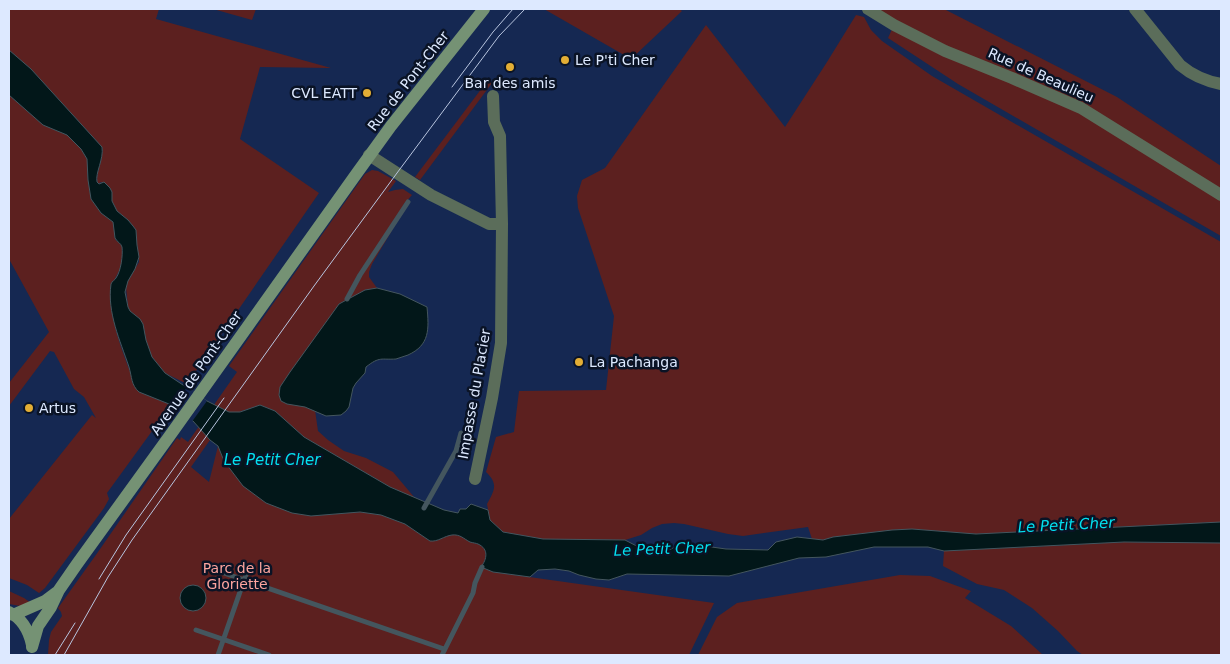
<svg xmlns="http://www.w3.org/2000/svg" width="1230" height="664" font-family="'DejaVu Sans',sans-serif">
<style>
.green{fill:#5c201f}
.water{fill:#021719;stroke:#44565e}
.pier{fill:#152852}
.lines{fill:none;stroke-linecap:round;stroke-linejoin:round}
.stream{stroke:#44565e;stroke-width:5}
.minor{stroke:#5b6d5a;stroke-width:12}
.tertiary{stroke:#5b6d5a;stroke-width:12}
.secondary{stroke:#759274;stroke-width:12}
.tram{stroke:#b8c5df;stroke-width:1}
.poi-dot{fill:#e3ae35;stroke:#0a1325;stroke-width:2}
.labels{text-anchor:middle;stroke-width:5;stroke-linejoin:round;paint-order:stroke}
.poi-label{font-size:14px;fill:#dde9ff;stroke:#0a1325;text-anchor:start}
.street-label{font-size:14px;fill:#dde9ff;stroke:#0a1325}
.park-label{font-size:14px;fill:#fca49e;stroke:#0a1325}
.water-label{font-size:15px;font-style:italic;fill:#03e0f0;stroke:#0a1325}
</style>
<rect width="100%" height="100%" fill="#152852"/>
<path class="green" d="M 9,9 L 159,9 L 156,19 L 331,68 L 260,67 L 240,139 L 319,193 L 187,384 L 165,373 L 152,357 L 146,340 L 143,324 L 137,317 L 130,311 L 128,307 L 126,287 L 128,281 L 139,262 L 139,257 L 137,245 L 136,230 L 128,220 L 117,211 L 112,201 L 112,192 L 101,182 L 98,184 C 94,175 104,160 102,147 L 31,69 L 9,50 Z
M 213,9 L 256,9 L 252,20 Z
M 544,9 L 679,9 L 682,11 L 631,59 Z
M 877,9 L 944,9 L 1117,97 L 1221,166 L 1221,236 L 958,84 L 888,38 L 894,25 Z
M 856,15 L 864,17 L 871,30 L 882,41 L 932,76 L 1221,242 L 1221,522 L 976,534 L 912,529 L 892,530 L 833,537 L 823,540 L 812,539 L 808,527 L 743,536 L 728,534 L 684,524 L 674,523 L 662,524 L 652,528 L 641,535 L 625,540 L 543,539 L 503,532 L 490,520 L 487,504 C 494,491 499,484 486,472 L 496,437 L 514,432 L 519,391 L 606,390 L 614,316 L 578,208 L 577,196 L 582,180 L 605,168 L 706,25 L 785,127 L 827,62 Z
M 488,80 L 492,83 L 420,180 L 415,177 Z
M 9,95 L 43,125 L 67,135 L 81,149 L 87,159 L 88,180 L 91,199 L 101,213 L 113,222 C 114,227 114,233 115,238 C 116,242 120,242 122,246 C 122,249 122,255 123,258 C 123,269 112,280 111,289 C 108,319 127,365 139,392 L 171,405 L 107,493 L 109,499 L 104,508 L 45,588 L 39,593 L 27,585 L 9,578 L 9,519 L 92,415 L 96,418 L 84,397 L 74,389 L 54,352 L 50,351 L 9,406 L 9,383 L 49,332 L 9,259 Z
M 372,170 L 378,171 L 396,181 L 388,192 L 395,190 L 403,189 L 412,195 L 404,204 L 391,232 L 372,264 L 369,272 L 369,277 L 377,288 L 365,290 L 339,304 L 305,407 L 315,410 L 318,431 L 328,440 L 344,451 L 366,458 L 393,472 L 414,497 L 425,503 L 390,487 L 304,437 L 275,411 L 260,405 L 239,412 L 229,413 L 191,467 L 209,482 L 218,446 L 224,461 L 311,516 L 360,512 L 381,515 L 405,524 L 430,541 C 438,542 444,536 452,535 C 460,534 464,539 470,542 C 473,543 475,543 478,544 C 489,549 487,559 481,567 L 493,572 L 714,603 L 689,655 L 48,655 L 49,640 L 51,632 L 62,616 L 61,612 L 58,608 L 98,552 L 177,438 L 180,440 L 181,437 L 188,442 L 237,372 L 229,366 L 365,174 Z
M 1124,542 L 1221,543 L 1221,655 L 1083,655 L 1077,651 L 1058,631 L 1032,608 L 1004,590 L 977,584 L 943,566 L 944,551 Z
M 900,575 L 930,576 L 971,591 L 965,598 L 1011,626 L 1043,655 L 698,655 L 717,617 L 737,603 Z
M 9,591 L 24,598 L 31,603 L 20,606 L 9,604 Z"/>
<path class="water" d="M 9,50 L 31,69 L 102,147 C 104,159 95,173 97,182 L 99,184 L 104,182 L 110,188 L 112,192 L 112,201 L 117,211 L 128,220 L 133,226 L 136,230 L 137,245 L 139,257 L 135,269 L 128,281 L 125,292 L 128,307 L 130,311 L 140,319 L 143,324 L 146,340 L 152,357 L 165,373 L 207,401 L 229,412 L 240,412 L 260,405 L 275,411 L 304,437 L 390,487 L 444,510 L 458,513 L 460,509 L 466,509 L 471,504 L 488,510 L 490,520 L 503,532 L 543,539 L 625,540 L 652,554 L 661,554 L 683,543 L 726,549 L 768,550 L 776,542 L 797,537 L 823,540 L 833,537 L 892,530 L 912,529 L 976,534 L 1221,522 L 1221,543 L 1124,542 L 944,551 L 928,547 L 874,547 L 826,557 L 799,558 L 729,576 L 627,574 L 609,580 L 596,579 L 579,575 L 569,571 L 555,569 L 538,570 L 530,577 L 493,572 L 481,567 C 487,559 489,549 478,544 C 476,543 473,543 470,542 C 464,539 460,534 452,535 C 444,536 438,542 430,541 L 405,524 L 381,515 L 360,512 L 311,516 L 292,513 L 266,503 L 243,486 L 224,461 L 218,446 L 210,440 L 193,421 L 174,406 L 139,392 C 131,385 132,377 129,367 C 120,340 107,313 111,284 C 112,281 115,280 116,278 C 121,271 123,255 122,247 C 121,243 117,242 115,238 C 114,233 114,227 113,222 L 101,213 L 91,199 L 88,180 L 87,159 L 81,149 L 67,135 L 43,125 L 9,95 Z
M 377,288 L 400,294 L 427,307 C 429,329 430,345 408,355 C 404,356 400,358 396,359 C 381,360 380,356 366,367 L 365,373 L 356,383 L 353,388 L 349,407 L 346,411 L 341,415 L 326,416 L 305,407 L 287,404 L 281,401 L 279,395 L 280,387 L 290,372 L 339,304 L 365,290 Z
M180 598a13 13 0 1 1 26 0a13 13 0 1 1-26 0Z"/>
<path class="pier" d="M 187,387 L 207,401 L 191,423 L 172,408 Z"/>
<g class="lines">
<path class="stream" d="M 347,299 L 360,275 L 408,202
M 424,508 L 456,451 L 461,433
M 221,572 L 444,649
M 196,630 L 269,655
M 218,655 L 249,566
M 442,655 L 473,593 L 475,583 L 482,567"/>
<path class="minor" d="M 1135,9 L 1180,65 C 1193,76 1205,81 1221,84
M 369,155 L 431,195 L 489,224 L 502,224
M 475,479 L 492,398 L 501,343 L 502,224 L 500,136 L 494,122 L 493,96"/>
<path class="tertiary" d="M 868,9 L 894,25 L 945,51 L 1012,78 L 1081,108 L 1221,195"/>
<path class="secondary" d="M 9,612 C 23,619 29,631 32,645
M 13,615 L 45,601 L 57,592
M 32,647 L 38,626 L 51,607 L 59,590 L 77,564 L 171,434 L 357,173 L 391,126 L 484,9"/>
<path class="tram" d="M 452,87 L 493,32 L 513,9
M 99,579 L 126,535 L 224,398
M 55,655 L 75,623
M 64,655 L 108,577 L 132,540 L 314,286 L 397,173 L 499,36 L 525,9"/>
</g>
<g class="poi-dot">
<circle cx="565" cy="60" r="5"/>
<circle cx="510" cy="67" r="5"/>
<circle cx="367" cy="93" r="5"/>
<circle cx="579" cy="362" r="5"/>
<circle cx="29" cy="408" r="5"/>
</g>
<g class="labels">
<g class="poi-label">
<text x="575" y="65">Le P'ti Cher</text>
<text x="510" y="88" text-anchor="middle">Bar des amis</text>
<text x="357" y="98" text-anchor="end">CVL EATT</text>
<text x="589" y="367">La Pachanga</text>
<text x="39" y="413">Artus</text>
</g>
<g class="street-label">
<text transform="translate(1041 75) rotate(24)" y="5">Rue de Beaulieu</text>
<text transform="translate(408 81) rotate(-52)" y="5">Rue de Pont-Cher</text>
<text transform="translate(196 373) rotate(-55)" y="5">Avenue de Pont-Cher</text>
<text transform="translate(474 394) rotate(-80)" y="5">Impasse du Placier</text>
</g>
<g class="park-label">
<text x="237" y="573">Parc de la<tspan x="237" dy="16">Gloriette</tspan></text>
</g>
<g class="water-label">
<text x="272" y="465">Le Petit Cher</text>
<text transform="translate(1066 525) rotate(-3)" y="5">Le Petit Cher</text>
<text transform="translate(662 549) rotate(-2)" y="5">Le Petit Cher</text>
</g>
</g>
<rect width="1230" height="664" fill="none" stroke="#dde9ff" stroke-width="20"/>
</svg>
